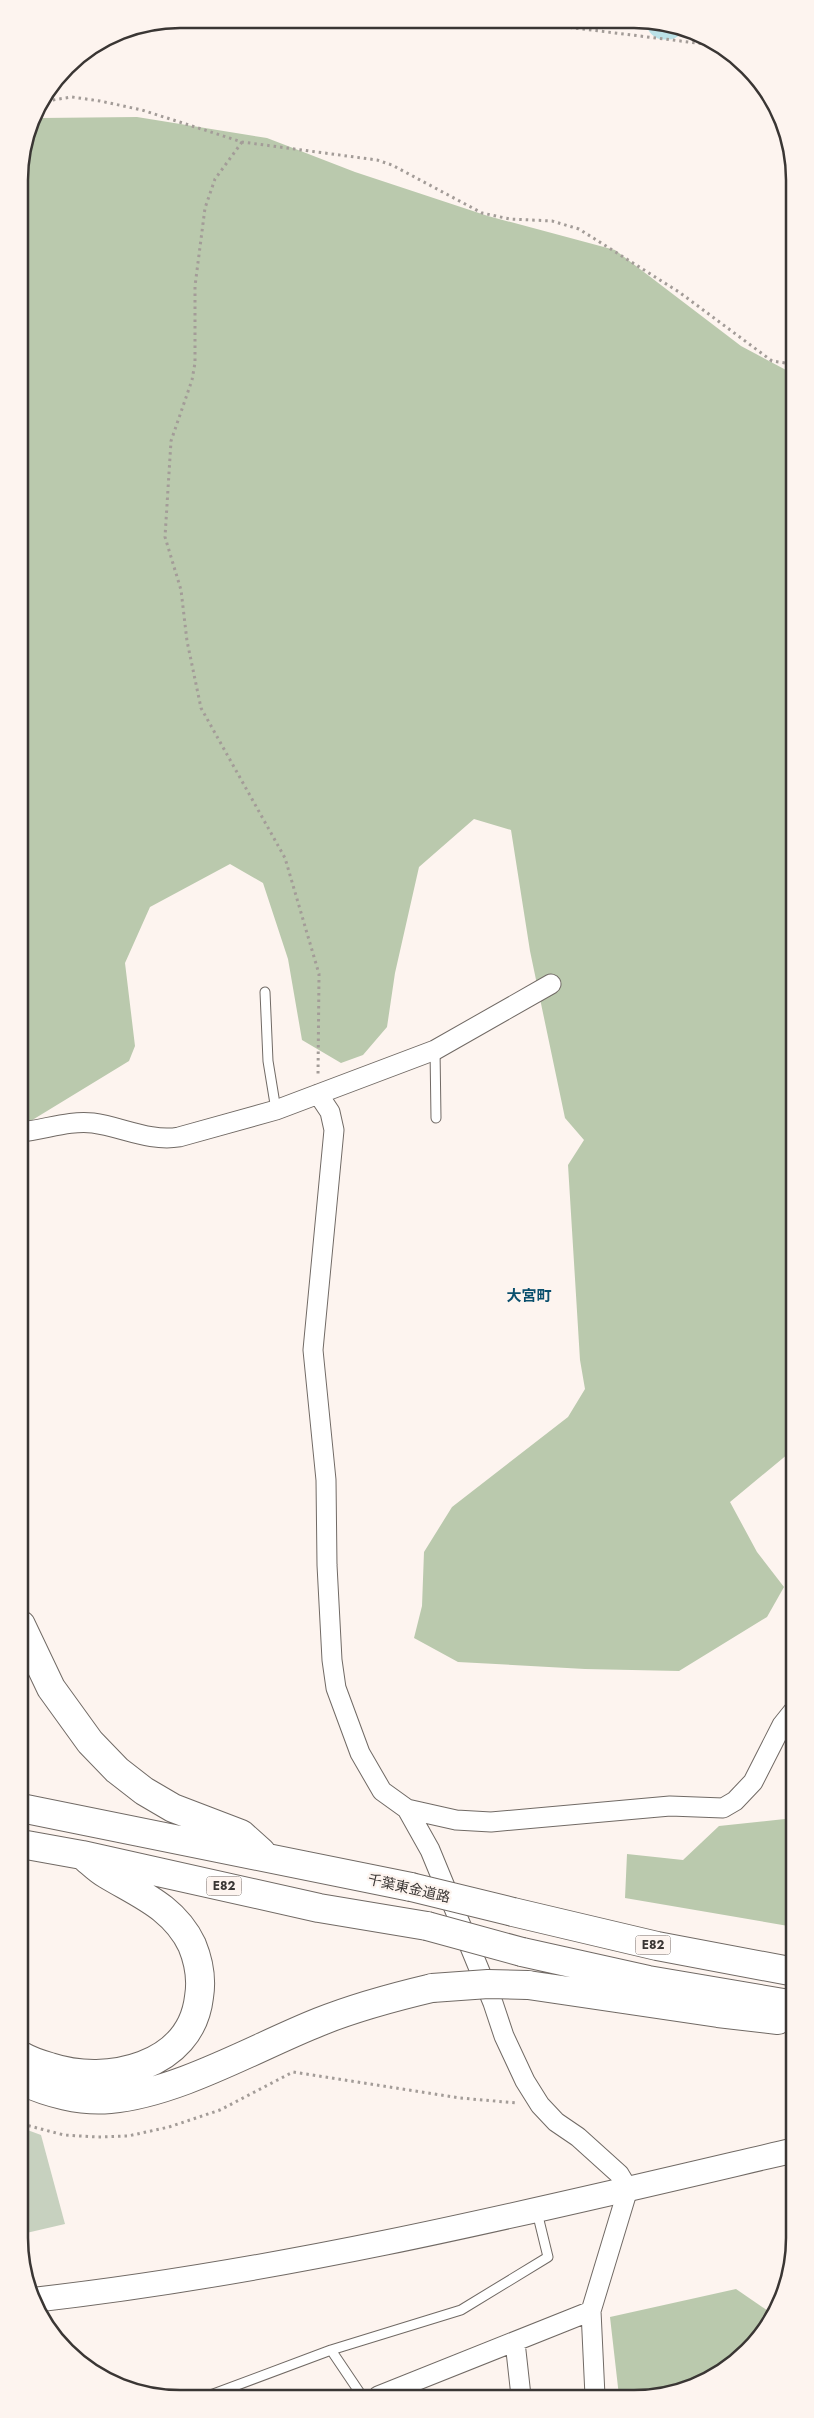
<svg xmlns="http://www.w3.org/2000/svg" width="814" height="2418" font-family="Jost,'Noto Sans JP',sans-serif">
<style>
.green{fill:#c7d1bf}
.forest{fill:#bac9ad}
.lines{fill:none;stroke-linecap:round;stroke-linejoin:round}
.river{stroke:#bce2e8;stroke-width:35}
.service-casing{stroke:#716a65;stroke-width:11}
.minor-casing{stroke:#716a65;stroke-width:21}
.tertiary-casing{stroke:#716a65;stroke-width:26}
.motorway-casing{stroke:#716a65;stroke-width:30}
.path{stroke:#a39c98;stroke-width:3;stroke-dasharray:2.5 4;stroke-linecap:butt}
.service{stroke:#fff;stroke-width:9}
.minor{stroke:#fff;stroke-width:19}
.tertiary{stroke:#fff;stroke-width:24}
.motorway{stroke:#fff;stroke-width:28}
.motorway-bridge-casing{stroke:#716a65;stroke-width:30;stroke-linecap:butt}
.motorway-bridge{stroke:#fff;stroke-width:28}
.labels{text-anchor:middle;stroke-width:4.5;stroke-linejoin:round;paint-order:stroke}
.shield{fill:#fdf4ef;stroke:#746f6c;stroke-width:1}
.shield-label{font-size:12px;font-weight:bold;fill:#3a3634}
.street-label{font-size:14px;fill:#3a3634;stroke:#fdf4ef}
.neighbourhood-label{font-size:15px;font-weight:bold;fill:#0a4f6d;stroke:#fdf4ef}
.rim{fill:none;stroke:#3a3634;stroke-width:2.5}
</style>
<rect width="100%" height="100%" fill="#fdf4ef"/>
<path class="green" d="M 22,2128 L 41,2135 L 65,2224 L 22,2234 Z"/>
<path class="forest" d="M 137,117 L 267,138 L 355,172 L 488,216 L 615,250 L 741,346 L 786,370 L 792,433 L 793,739 L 787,773 L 793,772 L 794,1449 L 730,1502 L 757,1552 L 784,1587 L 767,1617 L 679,1671 L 585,1669 L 458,1662 L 414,1638 L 422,1606 L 424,1552 L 452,1507 L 568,1417 L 585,1389 L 580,1360 L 568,1165 L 584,1140 L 565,1118 L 530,951 L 511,830 L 474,819 L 419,867 L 395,973 L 387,1027 L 363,1055 L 341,1063 L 302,1040 L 288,959 L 263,883 L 230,864 L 150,907 L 125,963 L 135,1046 L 129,1061 L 29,1122 L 20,1121 L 19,169 L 32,121 L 41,118 Z
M 794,1818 L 794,1927 L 625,1898 L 627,1854 L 683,1860 L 719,1826 Z
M 736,2289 L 774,2315 L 756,2344 L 715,2378 L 666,2396 L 619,2396 L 610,2317 Z"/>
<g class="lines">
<path class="river" d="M 664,22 L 668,22"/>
<g class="service-casing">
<path id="service" d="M 265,992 L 268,1061 L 276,1110
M 435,1050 L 436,1118
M 331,2350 L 362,2396
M 208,2396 L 331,2350 L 461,2310 L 548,2257 L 537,2212"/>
</g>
<g class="minor-casing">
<path id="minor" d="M 318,1094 L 330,1112 L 334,1130 L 313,1350 L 326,1480 L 327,1565 L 332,1660 L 336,1688 L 360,1753 L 382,1791 L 407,1809 L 430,1850 L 493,2003 L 504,2036 L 525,2081 L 540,2105 L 556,2122 L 578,2137 L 619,2174 L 628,2189 L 591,2311 L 595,2396
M 20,1132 C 44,1130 69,1120 93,1123 C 122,1127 150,1142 179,1137 L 276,1110 L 435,1050 L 551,984
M 407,1809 L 456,1820 L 491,1822 L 670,1806 L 723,1808 L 735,1801 L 753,1782 L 782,1725 L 794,1710
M 515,2342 L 521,2396
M 378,2396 L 591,2311"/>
</g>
<g class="tertiary-casing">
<path id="tertiary" d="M 33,2300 C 291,2271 543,2209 795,2150"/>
</g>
<g class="motorway-casing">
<path id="motorway" d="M 21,1625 L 51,1688 L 90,1742 L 117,1770 L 144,1791 L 173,1808 L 241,1834 L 261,1852
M 21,1808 L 411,1887
M 21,1844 L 82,1855 L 319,1908 L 427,1926
M 513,1912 L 657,1946 L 795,1972
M 522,1952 L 648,1980 L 795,2005
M 528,1985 L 718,2013 L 778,2020
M 22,2056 C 30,2061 40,2064 50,2067 C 107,2086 191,2067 199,1997 C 202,1979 199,1962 192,1945 C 174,1907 139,1894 106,1874 C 97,1869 90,1861 82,1855
M 22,2081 C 48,2093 81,2102 110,2099 C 178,2093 256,2047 319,2022 C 356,2007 394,1997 432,1988"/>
</g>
<path class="path" d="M 518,21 L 721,46
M 40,102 L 72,97 L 100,101 L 142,110 L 242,142 L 377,160 L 392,165 L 482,213 L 510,219 L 552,221 L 579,229 L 679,292 L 772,361 L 792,364
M 242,142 L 215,179 L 205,208 L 195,286 L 195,363 L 192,380 L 171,441 L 165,537 L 181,590 L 187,641 L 201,708 L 285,858 L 319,974 L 318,1076
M 22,2124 L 64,2135 L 98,2137 L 128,2136 L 169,2127 L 220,2110 L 293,2072 L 460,2098 L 517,2103"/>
<use href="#service" class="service"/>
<use href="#minor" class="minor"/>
<use href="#tertiary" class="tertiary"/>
<use href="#motorway" class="motorway"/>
<g class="motorway-bridge-casing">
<path id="motorway-bridge" d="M 411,1887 L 513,1912
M 427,1926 L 522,1952
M 432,1988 L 488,1984 L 528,1985"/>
</g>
<use href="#motorway-bridge" class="motorway-bridge"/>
</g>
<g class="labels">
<g class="shield">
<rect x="206.5" y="1876.5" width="35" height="19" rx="4"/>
<rect x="635.5" y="1935.5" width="35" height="19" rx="4"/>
</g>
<g class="shield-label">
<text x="224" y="1890">E82</text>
<text x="653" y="1949">E82</text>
</g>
<g class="street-label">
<text transform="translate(409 1888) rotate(13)" y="5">千葉東金道路</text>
</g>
<g class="neighbourhood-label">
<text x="529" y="1301">大宮町</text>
</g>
</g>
<path d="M0 0H814V2418H0ZM180 28H634A152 152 0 0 1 786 180V2238A152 152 0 0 1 634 2390H180A152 152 0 0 1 28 2238V180A152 152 0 0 1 180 28Z" fill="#fdf4ef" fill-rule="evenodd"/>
<path class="rim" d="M180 28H634A152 152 0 0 1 786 180V2238A152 152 0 0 1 634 2390H180A152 152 0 0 1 28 2238V180A152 152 0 0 1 180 28Z"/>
</svg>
